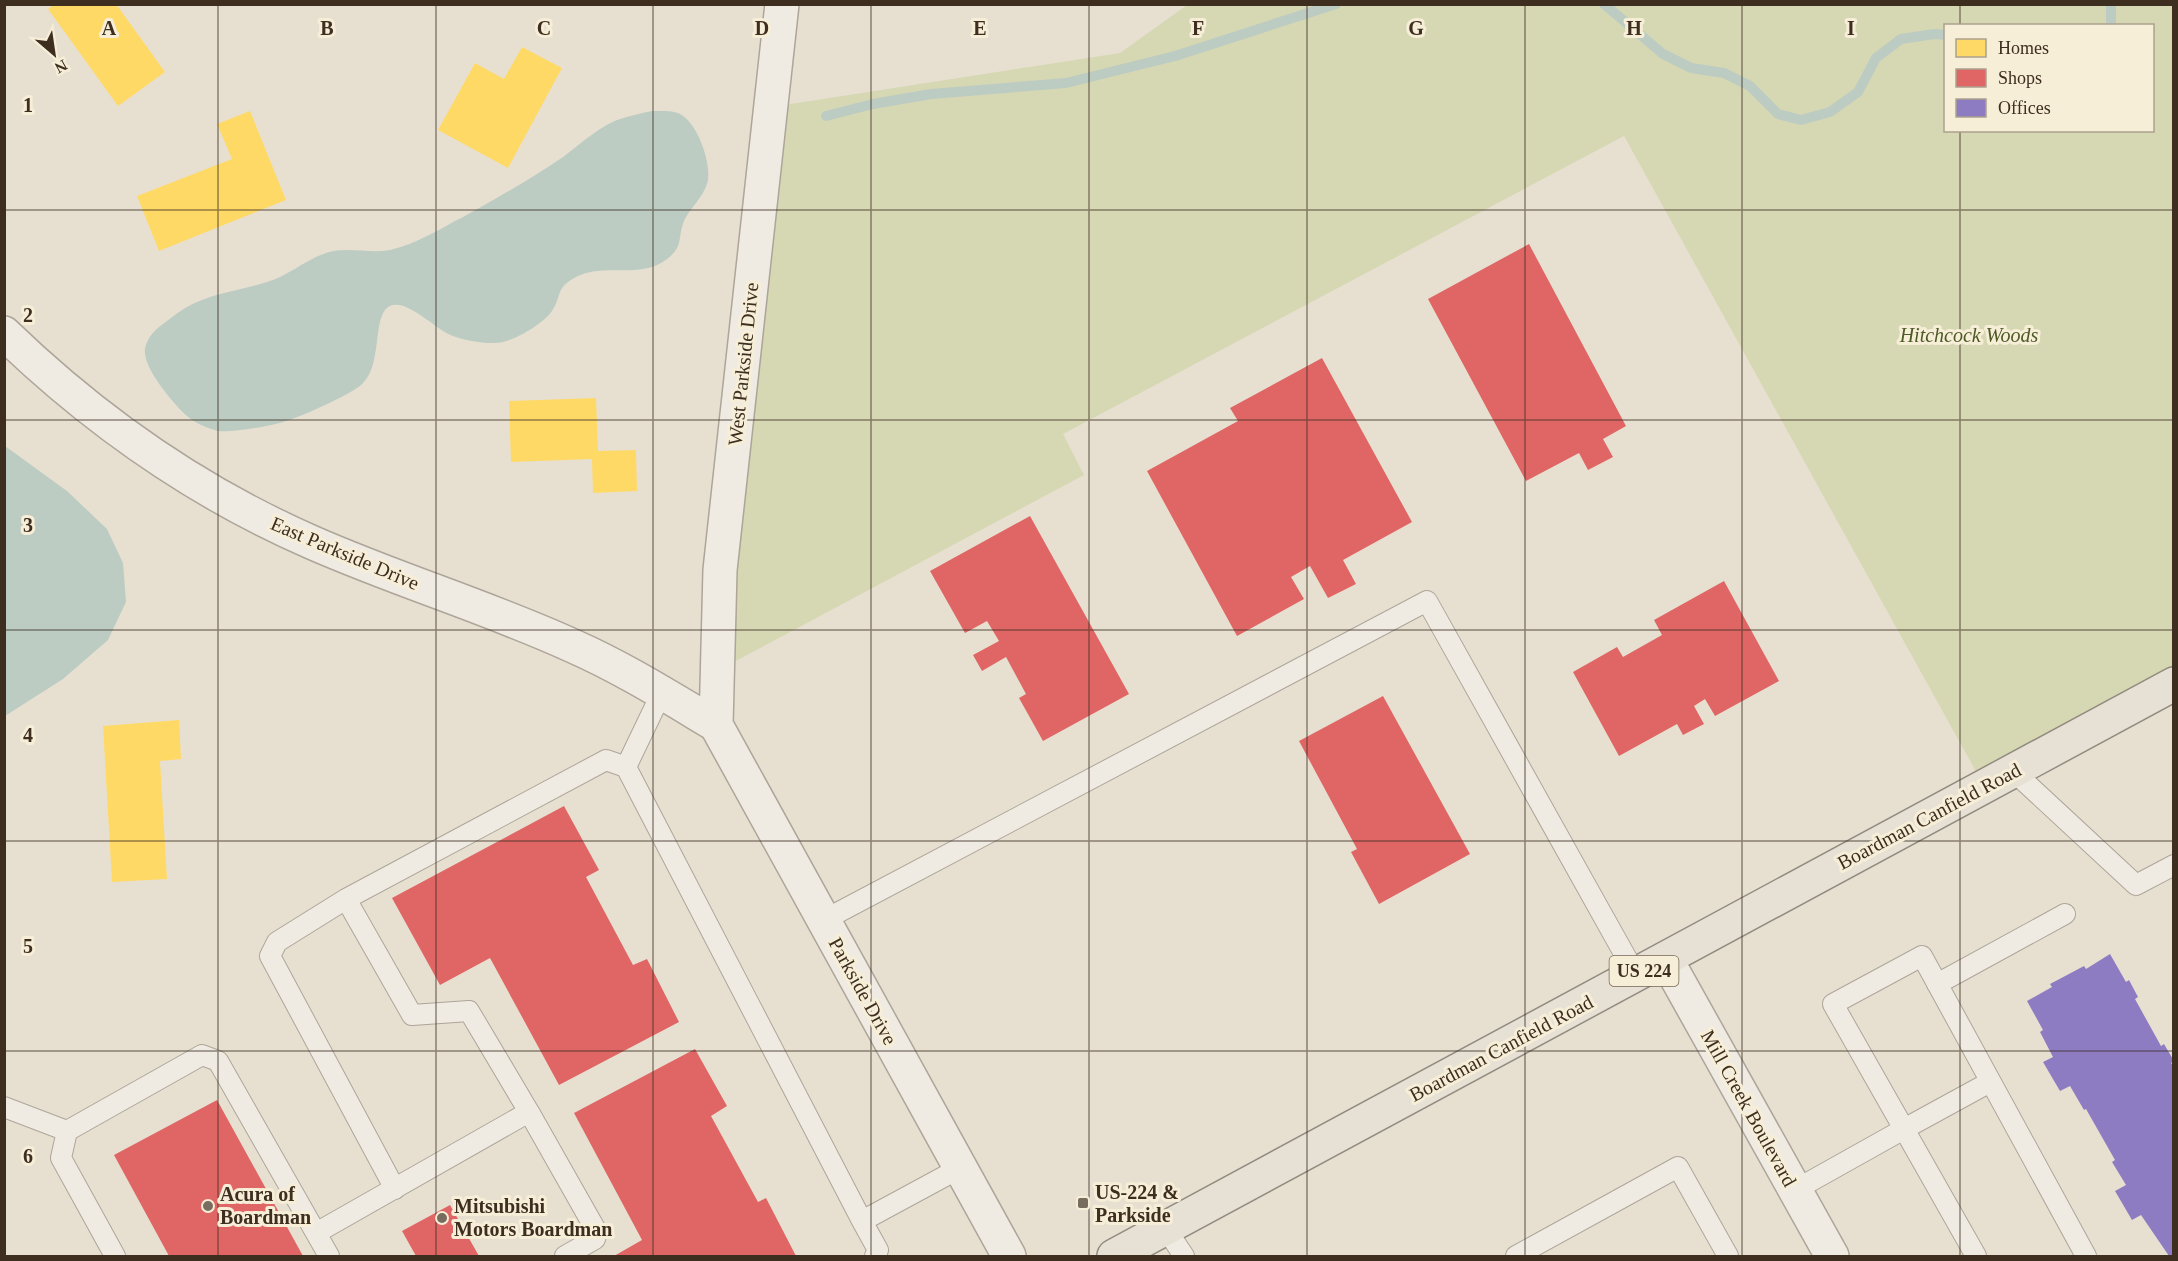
<svg xmlns="http://www.w3.org/2000/svg" width="2178" height="1261" font-family="'Times New Roman',serif">
<style>
.green{fill:#d6d7b3;fill-rule:evenodd}
.water{fill:#bcccc2}
.homes{fill:#ffd966}
.shops{fill:#e06666}
.offices{fill:#8e7cc3}
.lines{fill:none;stroke-linecap:round;stroke-linejoin:round}
.stream{stroke:#bcccc2;stroke-width:10}
.service-casing{stroke:#ada599;stroke-width:22}
.minor-casing{stroke:#ada599;stroke-width:36}
.tertiary-casing{stroke:#ada599;stroke-width:36}
.primary-casing{stroke:#928b80;stroke-width:36}
.service{stroke:#efebe3;stroke-width:20}
.minor{stroke:#efebe3;stroke-width:33}
.tertiary{stroke:#efebe3;stroke-width:33}
.primary{stroke:#e6e1d4;stroke-width:33}
.grid{fill:none;stroke:#3d2e20;stroke-width:1.5;stroke-opacity:0.55}
.poi-dot{fill:#786c5e;stroke:#f7eed8;stroke-width:2}
.labels{text-anchor:middle;stroke-width:6;stroke-linejoin:round;paint-order:stroke}
.shield{fill:#f7eed8;stroke:#756857;stroke-width:1.5}
.shield-label{font-size:18px;font-weight:bold;fill:#3d2e20}
.park-label{font-size:20px;font-style:italic;fill:#4d5a26;stroke:#f7eed8}
.street-label{font-size:20px;fill:#3d2e20;stroke:#f7eed8}
.poi-label{font-size:20px;font-weight:bold;fill:#3d2e20;stroke:#f7eed8;text-anchor:start}
.grid-label{font-size:20px;text-anchor:middle;font-weight:bold;fill:#3d2e20;stroke:#f7eed8;stroke-width:6;stroke-linejoin:round;paint-order:stroke}
</style>
<rect width="100%" height="100%" fill="#e7e0d1"/>
<path class="green" d="M 1187,5 L 2173,5 L 2173,684 L 1984,786 L 1624,136 L 1063,434 L 1084,475 L 717,671 L 771,107 L 1120,53 ZM 1946,26 L 2152,26 L 2152,130 L 1946,130 Z"/>
<path class="water" d="M 652,111 C 661,111 673,110 680,114 C 698,123 713,166 707,184 C 702,199 690,208 684,221 C 677,239 684,246 667,259 C 641,280 604,262 576,277 C 555,288 562,296 552,311 C 544,323 517,339 503,342 C 489,345 467,341 453,336 C 436,330 407,298 390,306 C 371,315 384,366 361,385 C 350,395 298,418 283,422 C 271,426 229,433 218,431 C 199,426 188,419 176,405 C 165,392 143,366 145,349 C 147,336 157,328 167,321 C 200,293 228,294 267,282 C 288,276 305,260 326,253 C 347,246 370,254 390,250 C 417,244 439,229 463,217 C 497,198 531,179 563,157 C 582,143 600,125 623,118 C 633,115 642,113 652,111 Z
M 5,446 L 67,491 L 107,529 L 123,563 L 126,602 L 108,640 L 63,679 L 5,716 Z"/>
<path class="homes" d="M 55,4 L 116,4 L 165,72 L 118,106 L 48,9 Z
M 522,47 L 562,68 L 508,168 L 438,130 L 475,63 L 504,79 Z
M 250,111 L 286,200 L 159,251 L 137,196 L 232,159 L 217,124 Z
M 596,398 L 598,451 L 636,450 L 637,491 L 593,493 L 592,459 L 511,462 L 509,401 Z
M 179,720 L 181,759 L 160,761 L 167,879 L 112,882 L 103,726 Z"/>
<path class="shops" d="M 1529,244 L 1626,426 L 1603,439 L 1613,457 L 1588,470 L 1579,453 L 1526,481 L 1428,299 Z
M 1322,358 L 1412,522 L 1343,560 L 1356,584 L 1328,598 L 1310,566 L 1291,577 L 1304,599 L 1237,636 L 1147,471 L 1238,421 L 1230,408 Z
M 1030,516 L 1129,694 L 1043,741 L 1019,698 L 1026,694 L 1006,657 L 982,671 L 973,655 L 999,641 L 987,621 L 965,633 L 930,571 Z
M 1724,581 L 1779,681 L 1715,716 L 1705,699 L 1694,706 L 1704,724 L 1683,735 L 1677,724 L 1619,756 L 1573,672 L 1617,647 L 1623,657 L 1662,635 L 1654,620 Z
M 1383,696 L 1470,854 L 1379,904 L 1351,852 L 1357,849 L 1299,741 Z
M 564,806 L 599,870 L 586,877 L 633,965 L 647,959 L 679,1022 L 559,1085 L 490,958 L 440,985 L 392,898 Z
M 695,1049 L 727,1106 L 711,1116 L 758,1202 L 766,1198 L 796,1256 L 614,1256 L 642,1240 L 574,1113 Z
M 217,1100 L 303,1256 L 169,1256 L 114,1155 Z
M 450,1205 L 479,1256 L 416,1256 L 402,1231 Z"/>
<path class="offices" d="M 2110,954 L 2126,982 L 2129,980 L 2138,997 L 2135,999 L 2161,1046 L 2164,1044 L 2174,1061 L 2171,1063 L 2174,1067 L 2174,1256 L 2169,1256 L 2141,1215 L 2132,1220 L 2115,1191 L 2126,1185 L 2112,1162 L 2115,1160 L 2086,1109 L 2084,1110 L 2070,1086 L 2060,1091 L 2043,1062 L 2053,1057 L 2040,1032 L 2043,1030 L 2027,1001 L 2052,987 L 2050,984 L 2084,966 L 2086,969 Z"/>
<g class="lines">
<path class="stream" d="M 1604,4 L 1663,54 L 1691,68 L 1724,73 L 1750,86 L 1778,114 L 1801,120 L 1830,112 L 1858,92 L 1876,58 L 1901,39 L 1934,34 L 1946,35
M 2111,26 L 2111,4
M 826,116 L 873,104 L 931,94 L 1066,83 L 1175,56 L 1336,4"/>
<g class="service-casing">
<path id="service" d="M 626,767 L 662,692
M 2013,771 L 2136,885 L 2174,865
M 346,899 L 277,942 L 270,956 L 395,1189
M 824,920 L 1427,601 L 1636,975
M 1937,984 L 2065,914
M 1990,1082 L 1904,1129 L 1833,1004 L 1922,956 L 2086,1256
M 4,1107 L 67,1131
M 529,1112 L 597,1232 L 595,1239 L 565,1256
M 1795,1190 L 1904,1129 L 1976,1256
M 1166,1229 L 1184,1256
M 316,1233 L 529,1112 L 469,1011 L 412,1015 L 346,899 L 606,760 L 626,767 L 862,1221
M 115,1256 L 61,1158 L 67,1131 L 202,1055 L 218,1061 L 329,1256
M 875,1256 L 878,1250 L 862,1221 L 960,1168
M 1516,1256 L 1678,1167 L 1728,1256"/>
</g>
<g class="minor-casing">
<path id="minor" d="M 4,333 C 93,419 197,492 311,542 C 397,580 488,607 573,646 C 623,668 669,697 716,725
M 716,725 L 720,570 L 782,4
M 716,725 L 1009,1256"/>
</g>
<g class="tertiary-casing">
<path id="tertiary" d="M 1666,959 L 1832,1256"/>
</g>
<g class="primary-casing">
<path id="primary" d="M 1114,1256 L 2174,684"/>
</g>
<use href="#service" class="service"/>
<use href="#minor" class="minor"/>
<use href="#tertiary" class="tertiary"/>
<use href="#primary" class="primary"/>
</g>
<path class="grid" d="M 218,4 L 218,1256M 436,4 L 436,1256M 653,4 L 653,1256M 871,4 L 871,1256M 1089,4 L 1089,1256M 1307,4 L 1307,1256M 1525,4 L 1525,1256M 1742,4 L 1742,1256M 1960,4 L 1960,26M 1960,130 L 1960,1256M 4,210 L 2174,210M 4,420 L 2174,420M 4,630 L 2174,630M 4,841 L 2174,841M 4,1051 L 2174,1051"/>
<g class="poi-dot">
<rect x="1077" y="1197" width="12" height="12" rx="3"/>
<circle cx="208" cy="1206" r="6"/>
<circle cx="442" cy="1218" r="6"/>
</g>
<g class="labels">
<rect class="shield" x="1609.5" y="956" width="69" height="30" rx="4.5"/>
<g class="shield-label">
<text x="1644" y="977">US 224</text>
</g>
<g class="park-label">
<text x="1969" y="342">Hitchcock Woods</text>
</g>
<g class="street-label">
<text transform="translate(743 364) rotate(-84)" y="7">West Parkside Drive</text>
<text transform="translate(345 553) rotate(23)" y="7">East Parkside Drive</text>
<text transform="translate(1929 816) rotate(-28)" y="7">Boardman Canfield Road</text>
<text transform="translate(863 991) rotate(61)" y="7">Parkside Drive</text>
<text transform="translate(1501 1048) rotate(-28)" y="7">Boardman Canfield Road</text>
<text transform="translate(1749 1108) rotate(61)" y="7">Mill Creek Boulevard</text>
</g>
<g class="poi-label">
<text x="1095" y="1199">US-224 &amp;<tspan x="1095" dy="23">Parkside</tspan></text>
<text x="220" y="1201">Acura of<tspan x="220" dy="23">Boardman</tspan></text>
<text x="454" y="1213">Mitsubishi<tspan x="454" dy="23">Motors Boardman</tspan></text>
</g>
</g>
<g class="grid-label">
<text x="109" y="35">A</text>
<text x="327" y="35">B</text>
<text x="544" y="35">C</text>
<text x="762" y="35">D</text>
<text x="980" y="35">E</text>
<text x="1198" y="35">F</text>
<text x="1416" y="35">G</text>
<text x="1634" y="35">H</text>
<text x="1851" y="35">I</text>
<text x="28" y="112">1</text>
<text x="28" y="322">2</text>
<text x="28" y="532">3</text>
<text x="28" y="742">4</text>
<text x="28" y="953">5</text>
<text x="28" y="1163">6</text>
</g>
<rect width="2178" height="1261" fill="none" stroke="#3d2e20" stroke-width="12"/>
<rect x="1944" y="24" width="210" height="108" fill="#f7eed8" stroke="#ada18e" stroke-width="1.5"/>
<rect x="1956" y="39" width="30" height="18" fill="#ffd966" stroke="#ada18e" stroke-width="1.5"/>
<text x="1998" y="54" font-size="18" fill="#3d2e20">Homes</text>
<rect x="1956" y="69" width="30" height="18" fill="#e06666" stroke="#ada18e" stroke-width="1.5"/>
<text x="1998" y="84" font-size="18" fill="#3d2e20">Shops</text>
<rect x="1956" y="99" width="30" height="18" fill="#8e7cc3" stroke="#ada18e" stroke-width="1.5"/>
<text x="1998" y="114" font-size="18" fill="#3d2e20">Offices</text>
<g transform="translate(54 54) rotate(151)" stroke="#f7eed8" stroke-width="4.5" paint-order="stroke">
<path d="M0-4.5L10 22L0 15L-10 22Z" fill="#3d2e20"/>
<text y="-9" font-size="16" font-weight="bold" text-anchor="middle" fill="#3d2e20">N</text>
</g>
</svg>
